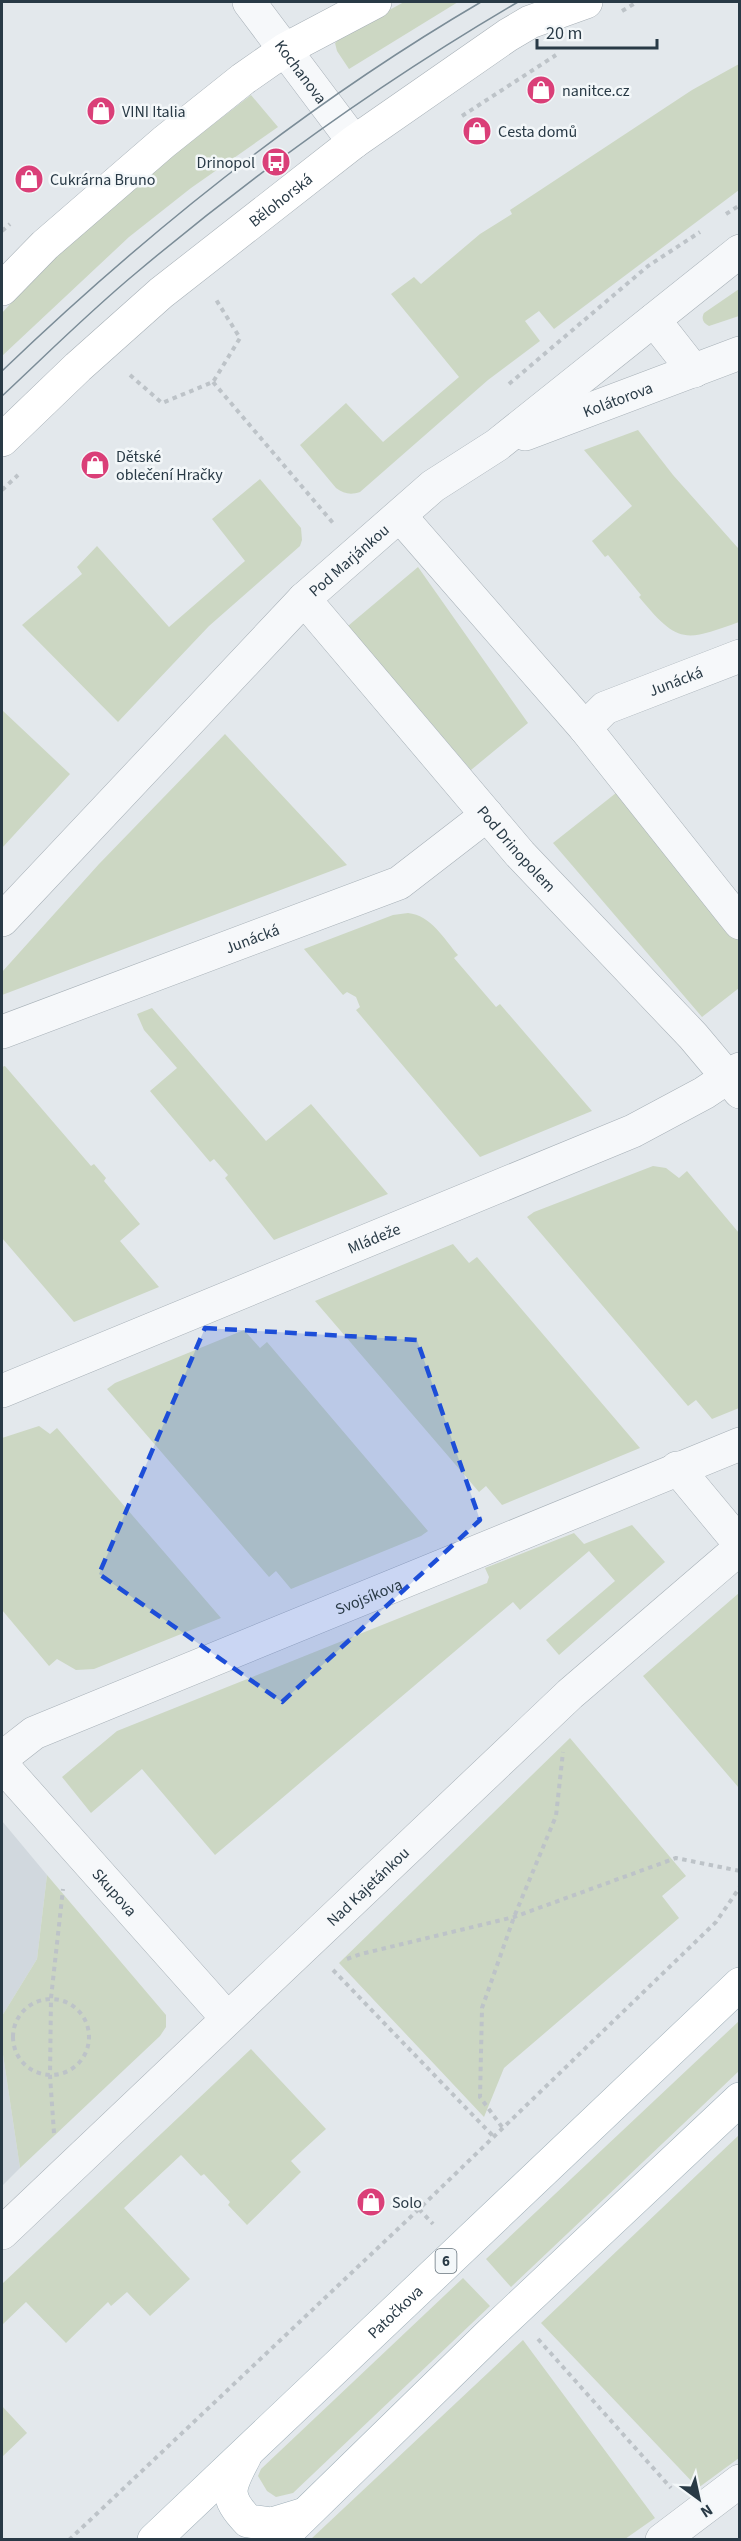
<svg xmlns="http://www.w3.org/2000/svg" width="741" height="2541" font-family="'Source Sans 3',sans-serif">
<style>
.built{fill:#d1d8de}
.green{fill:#ccd7c3}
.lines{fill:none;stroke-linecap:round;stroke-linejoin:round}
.street-casing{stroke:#a7b0b7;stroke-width:34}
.secondary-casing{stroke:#a7b0b7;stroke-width:34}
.primary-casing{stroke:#a1b0b9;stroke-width:34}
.path{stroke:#bdc3c8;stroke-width:4;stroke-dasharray:4.5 4.5;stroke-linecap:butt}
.street{stroke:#f6f8fa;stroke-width:33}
.secondary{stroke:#fff;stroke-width:33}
.primary{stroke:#fff;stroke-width:33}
.tram{stroke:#7b8c97;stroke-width:1.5}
.marked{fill:#1d4ed8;fill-opacity:0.2;stroke:#1d4ed8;stroke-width:4.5;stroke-dasharray:12 8;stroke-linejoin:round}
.labels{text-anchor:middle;stroke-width:5;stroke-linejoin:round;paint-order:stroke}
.shield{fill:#f3f7f9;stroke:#66737c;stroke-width:1.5}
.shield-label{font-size:15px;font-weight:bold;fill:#293a46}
.street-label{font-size:16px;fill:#293a46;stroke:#f3f7f9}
.poi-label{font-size:16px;fill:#293a46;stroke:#f3f7f9;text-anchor:start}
</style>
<rect width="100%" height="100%" fill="#e3e8ec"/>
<path class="built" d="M 2,1821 L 47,1875 L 37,1959 L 2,2016 Z
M 2,2048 L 20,2168 L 2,2186 Z"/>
<path class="green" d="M 404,2 L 458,2 L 349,69 L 337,51 L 335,43 L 342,36 Z
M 739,64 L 739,190 L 554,329 L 539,311 L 525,321 L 540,341 L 488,380 L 360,492 C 351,495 344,494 336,488 L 300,445 L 346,403 L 383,442 L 459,377 L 391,294 L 414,277 L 421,284 L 480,234 L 512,214 L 510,210 L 692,90 Z
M 251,95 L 278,127 L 191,188 L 129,237 L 2,356 L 2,313 C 75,231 164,162 251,95 Z
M 739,289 L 739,316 L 709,326 C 703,323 701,319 704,313 Z
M 638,430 L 673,475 L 738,548 L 739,622 C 684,642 678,644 639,597 L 641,595 L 608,555 L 605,557 L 592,541 L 632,506 L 584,450 Z
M 260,479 L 301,528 L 302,540 L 300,546 L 209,626 L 118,722 L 22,625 L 82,574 L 77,567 L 97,546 L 169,627 L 245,561 L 212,519 Z
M 418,567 L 528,723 L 471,770 L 348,626 Z
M 2,710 L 70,774 L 2,848 Z
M 225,734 L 347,865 L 2,995 L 2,972 L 99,864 Z
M 616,793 L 739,934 L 739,988 L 702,1017 L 553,843 Z
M 408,913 C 431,915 444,939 458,955 L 454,958 L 496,1007 L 500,1004 L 592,1111 L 480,1157 L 356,1010 L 360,1007 L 356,997 L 347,992 L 343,995 L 304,949 L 393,915 Z
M 152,1008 L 266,1141 L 311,1104 L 388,1194 L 274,1240 L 225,1178 L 228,1175 L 214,1159 L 210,1162 L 150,1091 L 177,1068 L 144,1030 L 137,1014 Z
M 5,1066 L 91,1166 L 94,1164 L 106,1178 L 104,1181 L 140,1224 L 120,1241 L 159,1287 L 74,1322 L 2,1238 L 2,1067 Z
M 653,1166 L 666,1168 L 679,1178 L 687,1171 L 739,1233 L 739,1408 L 712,1419 L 696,1400 L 688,1406 L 527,1217 L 534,1212 Z
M 453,1244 L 469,1263 L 477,1257 L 640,1448 L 502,1505 L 486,1486 L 479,1492 L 315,1301 Z
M 244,1330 L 260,1348 L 267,1342 L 428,1531 L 421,1536 L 291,1589 L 276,1571 L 269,1577 L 107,1389 L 115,1383 Z
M 39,1426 L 50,1434 L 57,1428 L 221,1618 L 94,1669 L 76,1670 L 57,1659 L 49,1666 L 2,1610 L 2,1438 Z
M 632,1525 L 665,1562 L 559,1655 L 546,1640 L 615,1581 L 589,1551 L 520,1610 L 513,1602 L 215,1855 L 142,1769 L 91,1813 L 62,1777 L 117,1731 L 487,1583 L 489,1577 L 485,1568 L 574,1533 L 584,1544 Z
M 739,1593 L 739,1788 L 643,1676 Z
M 570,1738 L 686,1876 L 662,1896 L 679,1918 L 504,2068 L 484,2117 L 339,1963 Z
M 47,1875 L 166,2015 L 166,2027 L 160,2036 L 20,2168 L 2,2048 L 2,2016 L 37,1959 Z
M 739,2021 L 739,2071 L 511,2287 L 486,2259 Z
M 251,2049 L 326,2129 L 291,2161 L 301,2172 L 247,2225 L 228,2205 L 230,2202 L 204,2174 L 201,2176 L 181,2155 L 124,2208 L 190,2279 L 150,2316 L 127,2292 L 111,2306 L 108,2302 L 66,2343 L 26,2302 L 2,2325 L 2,2284 Z
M 739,2135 L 739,2458 L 698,2488 L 541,2323 Z
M 463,2278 L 490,2306 L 293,2493 L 276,2497 L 267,2491 L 258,2476 L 261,2469 Z
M 523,2340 L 655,2518 L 625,2539 L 311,2539 Z
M 2,2406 L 27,2433 L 2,2457 Z"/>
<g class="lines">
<g class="street-casing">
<g id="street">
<path id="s1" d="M 249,2 L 354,142"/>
<path d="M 654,320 L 694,371"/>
<path id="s2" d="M 525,434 L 740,353"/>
<path d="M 400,516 L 585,728 L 740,923"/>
<path id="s3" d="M 304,599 L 520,854 L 693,1036 L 740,1092"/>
<path id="s4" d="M 585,728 L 605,708 L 740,656"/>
<path id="s5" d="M 2,920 L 304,599 L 433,486 L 497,445 L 740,251"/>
<path id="s6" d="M 2,1032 L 399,883 L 487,815"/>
<path id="s7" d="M 2,1391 L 633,1131 L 704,1093 L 740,1069"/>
<path d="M 677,1468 L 740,1544"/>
<path id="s8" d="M 2,1758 L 34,1733 L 740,1444"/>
<path id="s9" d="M 2,1765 L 227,2018"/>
<path id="s10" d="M 2,2233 L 570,1694 L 740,1548"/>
<path d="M 662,2540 L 740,2481"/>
</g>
</g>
<g class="secondary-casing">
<g id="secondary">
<path d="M 2,289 L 45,245 L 164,142 L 243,79 L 286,49 L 375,2"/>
<path id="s11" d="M 2,440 L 78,367 L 161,293 L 354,142 L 508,35 L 530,22 L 586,2"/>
</g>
</g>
<g class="primary-casing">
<g id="primary">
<path d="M 245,2456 C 230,2486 222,2494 248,2521 L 272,2524 L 305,2514"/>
<path id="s12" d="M 154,2540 L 740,1984"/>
<path d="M 279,2540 L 489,2335 L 740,2099"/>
</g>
</g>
<path class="path" d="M 622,11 L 637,2
M 462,116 L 556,55
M 726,214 L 740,205
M 2,231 L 10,224
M 130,375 L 162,403 L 213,382 L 240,338 L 215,298
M 213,382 L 333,523
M 509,384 L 648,266 L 700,232
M 2,490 L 18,475
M 347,1959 L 361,1954 L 514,1917 L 676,1858 L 740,1871
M 333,1970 L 493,2136
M13 2037a38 38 0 1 1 76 0a38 38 0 1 1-76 0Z
M 502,2127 L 480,2097 L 482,2008 L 514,1917 L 556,1816 L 563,1752
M 54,2133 L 50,2076 L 51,1998 L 63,1889
M 419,2209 L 433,2224
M 538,2339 L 671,2488
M 69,2540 L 419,2209 L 716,1922 L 740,1887"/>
<use href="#street" class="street"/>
<use href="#secondary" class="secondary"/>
<use href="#primary" class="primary"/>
<path class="tram" d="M 2,371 C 147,232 307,104 481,2
M 2,396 C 46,355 89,312 136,273 C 256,172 383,81 518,2"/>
</g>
<path class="marked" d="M 205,1328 L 417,1340 L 480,1520 L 282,1702 L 99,1574 Z"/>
<defs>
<g id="shop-disc" transform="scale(1.5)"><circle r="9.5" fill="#da3f78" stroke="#f3f7f9"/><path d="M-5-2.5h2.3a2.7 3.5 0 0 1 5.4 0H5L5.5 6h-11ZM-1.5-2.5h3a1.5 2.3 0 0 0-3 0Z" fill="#fff"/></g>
<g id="bus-disc" transform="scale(1.5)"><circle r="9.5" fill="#da3f78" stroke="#f3f7f9"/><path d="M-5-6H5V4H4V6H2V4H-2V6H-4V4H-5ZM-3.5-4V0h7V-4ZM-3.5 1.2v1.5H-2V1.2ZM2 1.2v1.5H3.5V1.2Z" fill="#fff"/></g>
</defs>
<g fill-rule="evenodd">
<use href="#shop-disc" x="541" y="90"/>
<use href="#shop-disc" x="101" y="111"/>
<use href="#shop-disc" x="477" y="131"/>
<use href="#bus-disc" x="276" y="162"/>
<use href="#shop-disc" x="29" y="179"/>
<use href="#shop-disc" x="95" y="465"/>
<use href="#shop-disc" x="371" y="2202"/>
</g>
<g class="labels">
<rect class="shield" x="435.5" y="2249" width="21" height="24" rx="4.5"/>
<g class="shield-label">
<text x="446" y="2266">6</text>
</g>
<g class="street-label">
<text dy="6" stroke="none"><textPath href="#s1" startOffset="87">Kochanova</textPath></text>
<text dy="6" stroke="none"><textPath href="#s11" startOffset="368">Bělohorská</textPath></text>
<text dy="6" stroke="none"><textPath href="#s2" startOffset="99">Kolátorova</textPath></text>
<text dy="6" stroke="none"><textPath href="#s5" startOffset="500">Pod Marjánkou</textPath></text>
<text dy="6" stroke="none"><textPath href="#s4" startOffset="104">Junácká</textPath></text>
<text dy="6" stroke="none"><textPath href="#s3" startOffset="328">Pod Drinopolem</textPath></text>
<text dy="6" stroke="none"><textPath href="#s6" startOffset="267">Junácká</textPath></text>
<text dy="6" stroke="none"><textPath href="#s7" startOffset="402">Mládeže</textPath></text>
<text dy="6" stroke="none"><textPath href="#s8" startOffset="402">Svojsíkova</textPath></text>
<text dy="6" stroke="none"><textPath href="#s10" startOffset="504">Nad Kajetánkou</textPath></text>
<text dy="6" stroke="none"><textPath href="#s9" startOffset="170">Skupova</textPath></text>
<text dy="6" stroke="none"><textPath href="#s12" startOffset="332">Patočkova</textPath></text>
</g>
<g class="poi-label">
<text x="562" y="96">nanitce.cz</text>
<text x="122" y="117">VINI Italia</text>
<text x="498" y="137">Cesta domů</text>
<text x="255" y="168" text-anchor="end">Drinopol</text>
<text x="50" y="185">Cukrárna Bruno</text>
<text x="116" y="462">Dětské<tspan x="116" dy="18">oblečení Hračky</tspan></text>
<text x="392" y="2208">Solo</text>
</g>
</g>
<rect width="741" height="2541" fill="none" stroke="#293a46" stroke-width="6"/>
<g transform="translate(699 2499) rotate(147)" stroke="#f3f7f9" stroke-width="4.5" paint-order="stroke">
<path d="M0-4.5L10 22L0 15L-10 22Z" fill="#293a46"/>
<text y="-9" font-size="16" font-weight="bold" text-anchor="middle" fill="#293a46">N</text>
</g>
<path d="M537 39v9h120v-9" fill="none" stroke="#293a46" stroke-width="3"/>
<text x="546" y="39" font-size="18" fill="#293a46" stroke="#f3f7f9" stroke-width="4.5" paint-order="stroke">20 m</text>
</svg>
